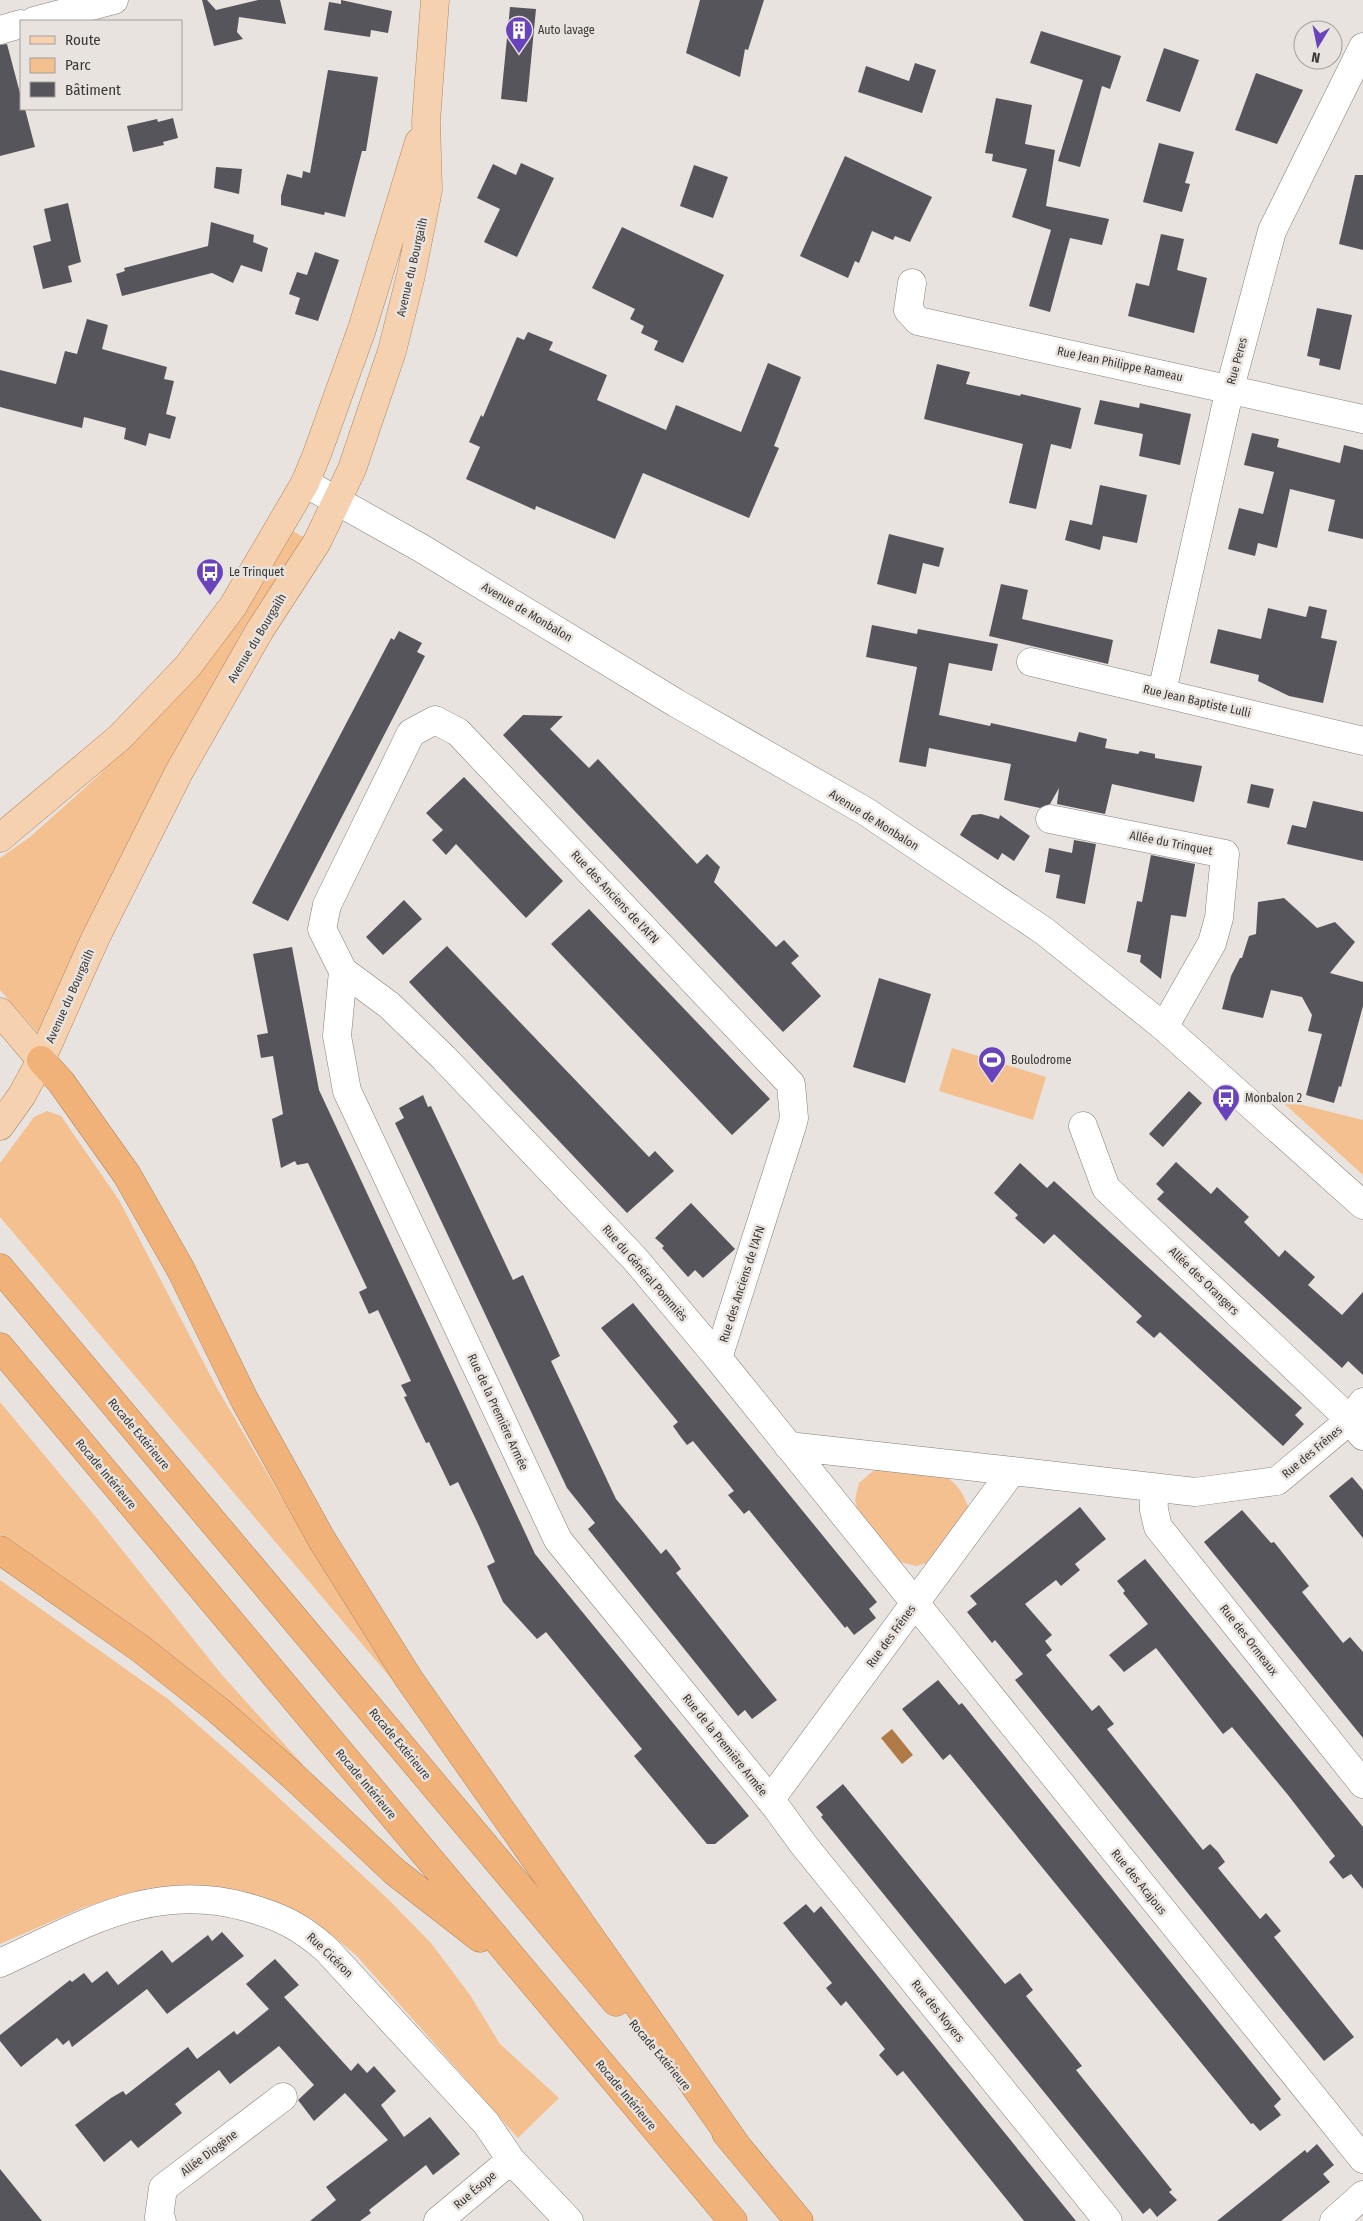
<svg xmlns="http://www.w3.org/2000/svg" width="1363" height="2221" font-family="'Fira Sans Condensed',sans-serif">
<style>
.green{fill:#f5c090}
.water{fill:#b07a47}
.building{fill:#56555b}
.lines{fill:none;stroke-linecap:round;stroke-linejoin:round}
.minor-casing{stroke:#857f7b;stroke-width:29}
.major-casing{stroke:#b08762;stroke-width:29}
.highway-casing{stroke:#b08762;stroke-width:29}
.minor{stroke:#fff;stroke-width:28}
.major{stroke:#f6d1af;stroke-width:28}
.highway{stroke:#f0b279;stroke-width:28}
.labels{text-anchor:middle;stroke-width:5;stroke-linejoin:round;paint-order:stroke}
.poi-label{font-size:12px;fill:#3a3836;stroke:#e8e3de;text-anchor:start}
.street-label{font-size:12px;fill:#3a3836;stroke:#e8e3de}
</style>
<rect width="100%" height="100%" fill="#e8e3de"/>
<path class="green" d="M 291,530 L 305,538 L 39,1034 L 0,990 L 0,858 L 30,837 L 98,776 L 152,722 Z
M 952,1048 L 1046,1077 L 1033,1120 L 939,1091 Z
M 1279,1099 L 1363,1120 L 1363,1175 Z
M 47,1111 L 61,1116 L 119,1200 L 217,1388 L 297,1524 L 347,1603 L 401,1679 L 395,1683 L 0,1217 L 0,1163 L 34,1117 Z
M 0,1402 L 95,1516 L 222,1675 L 303,1765 L 299,1770 L 126,1625 L 0,1534 Z
M 882,1468 C 923,1472 954,1463 969,1509 L 934,1561 L 916,1566 L 896,1561 L 859,1515 L 855,1500 L 859,1483 L 873,1471 Z
M 0,1580 L 168,1699 L 239,1761 L 388,1899 L 431,1943 L 470,1995 L 500,2044 L 559,2098 L 518,2138 L 356,1955 L 312,1919 L 269,1900 L 201,1885 L 149,1888 L 82,1908 L 0,1944 Z"/>
<path class="water" d="M 892,1729 L 913,1755 L 902,1764 L 881,1738 Z"/>
<path class="building" d="M 202,0 L 207,0 L 216,10 L 258,0 L 280,0 L 286,24 L 239,17 L 237,32 L 243,39 L 214,46 Z
M 341,0 L 392,11 L 388,33 L 371,30 L 370,37 L 324,30 L 329,2 L 341,4 Z
M 700,0 L 764,0 L 748,50 L 745,49 L 740,77 L 686,53 Z
M 510,7 L 536,9 L 527,102 L 501,99 Z
M 1041,31 L 1121,56 L 1110,89 L 1102,86 L 1080,167 L 1058,161 L 1083,80 L 1030,63 Z
M 7,44 L 21,97 L 21,109 L 25,109 L 35,147 L 0,156 L 0,45 Z
M 1164,48 L 1199,60 L 1180,112 L 1146,101 Z
M 915,63 L 936,70 L 922,113 L 858,92 L 866,66 L 909,81 Z
M 328,70 L 378,77 L 366,151 L 362,151 L 345,217 L 325,212 L 324,215 L 281,205 L 281,196 L 287,174 L 302,178 L 303,171 L 310,173 Z
M 1256,73 L 1303,90 L 1277,144 L 1235,130 Z
M 996,98 L 1032,105 L 1025,144 L 1055,150 L 1046,206 L 1109,219 L 1102,245 L 1070,238 L 1050,312 L 1029,306 L 1051,230 L 1012,217 L 1027,169 L 992,161 L 993,154 L 985,153 Z
M 173,118 L 178,138 L 163,142 L 164,145 L 133,152 L 127,126 L 157,119 L 158,122 Z
M 1159,143 L 1194,152 L 1185,183 L 1190,184 L 1182,212 L 1143,202 Z
M 845,156 L 932,197 L 910,242 L 895,236 L 893,240 L 872,231 L 859,263 L 855,261 L 848,278 L 800,256 Z
M 521,163 L 554,178 L 517,257 L 484,242 L 500,209 L 477,198 L 493,164 L 516,175 Z
M 694,165 L 728,177 L 713,218 L 680,206 Z
M 216,167 L 242,169 L 239,194 L 214,188 Z
M 1355,175 L 1363,175 L 1363,250 L 1339,244 Z
M 68,203 L 81,262 L 68,266 L 72,282 L 43,289 L 33,246 L 51,241 L 44,209 Z
M 211,222 L 254,235 L 253,242 L 268,248 L 262,272 L 241,265 L 233,283 L 212,273 L 122,296 L 116,274 L 125,271 L 124,268 L 208,246 Z
M 622,227 L 724,275 L 683,363 L 654,350 L 658,341 L 641,333 L 644,326 L 630,319 L 635,309 L 592,288 Z
M 1161,234 L 1184,239 L 1177,270 L 1207,278 L 1194,333 L 1128,316 L 1136,283 L 1149,286 Z
M 315,252 L 339,260 L 318,321 L 295,314 L 300,298 L 289,294 L 297,272 L 307,275 Z
M 1317,308 L 1352,315 L 1340,370 L 1319,365 L 1320,359 L 1307,356 Z
M 87,319 L 108,325 L 102,349 L 167,367 L 164,379 L 174,381 L 166,414 L 176,417 L 170,439 L 149,433 L 146,446 L 124,439 L 126,428 L 84,417 L 82,428 L 0,407 L 0,370 L 56,384 L 65,351 L 77,354 Z
M 528,332 L 553,342 L 549,350 L 607,375 L 597,400 L 666,430 L 676,405 L 741,432 L 768,363 L 801,377 L 774,446 L 779,448 L 749,518 L 643,473 L 615,539 L 536,506 L 535,510 L 466,479 L 480,447 L 469,442 L 481,415 L 483,417 L 517,337 L 524,340 Z
M 937,364 L 970,372 L 966,384 L 1020,396 L 1021,394 L 1081,408 L 1071,449 L 1051,444 L 1036,509 L 1009,503 L 1023,444 L 924,419 Z
M 1100,400 L 1139,408 L 1140,403 L 1191,414 L 1180,465 L 1139,456 L 1143,434 L 1094,424 Z
M 1252,433 L 1279,439 L 1277,447 L 1340,463 L 1344,445 L 1363,450 L 1363,539 L 1328,531 L 1335,500 L 1290,489 L 1277,548 L 1258,543 L 1255,556 L 1228,549 L 1239,508 L 1263,514 L 1274,472 L 1244,465 Z
M 1100,485 L 1147,495 L 1137,543 L 1103,536 L 1100,550 L 1065,540 L 1070,520 L 1092,525 Z
M 889,534 L 944,548 L 939,567 L 923,563 L 916,594 L 877,584 Z
M 1001,584 L 1028,590 L 1022,619 L 1113,640 L 1108,664 L 989,636 Z
M 1309,606 L 1327,610 L 1321,638 L 1337,641 L 1323,703 L 1289,696 L 1258,681 L 1259,675 L 1210,663 L 1218,629 L 1261,639 L 1268,608 L 1306,617 Z
M 872,625 L 917,634 L 918,629 L 998,644 L 992,671 L 949,663 L 939,715 L 990,726 L 991,723 L 1076,742 L 1079,732 L 1107,739 L 1105,748 L 1138,754 L 1140,751 L 1155,754 L 1155,758 L 1202,766 L 1194,802 L 1112,784 L 1105,814 L 1057,804 L 1059,788 L 1050,804 L 1040,808 L 1004,800 L 1011,764 L 929,748 L 926,767 L 899,762 L 917,667 L 866,657 Z
M 399,631 L 422,643 L 417,652 L 425,656 L 288,921 L 252,903 L 391,638 L 394,640 Z
M 523,715 L 563,716 L 550,729 L 589,768 L 598,759 L 697,864 L 707,854 L 720,867 L 714,882 L 776,947 L 784,940 L 799,956 L 791,963 L 821,996 L 783,1032 L 503,735 Z
M 464,777 L 563,881 L 526,918 L 456,844 L 446,855 L 432,840 L 443,830 L 426,813 Z
M 1251,784 L 1274,789 L 1269,808 L 1247,803 Z
M 1313,801 L 1363,812 L 1363,861 L 1287,844 L 1292,825 L 1306,828 Z
M 981,814 L 999,819 L 1000,815 L 1030,836 L 1014,861 L 1002,853 L 998,860 L 960,835 L 972,815 Z
M 1074,840 L 1096,844 L 1085,904 L 1056,898 L 1060,875 L 1045,872 L 1049,848 L 1072,853 Z
M 1151,855 L 1195,864 L 1186,917 L 1171,915 L 1161,979 L 1140,962 L 1141,955 L 1127,952 L 1137,901 L 1142,902 Z
M 1284,898 L 1317,928 L 1335,922 L 1355,942 L 1330,973 L 1363,982 L 1363,1006 L 1341,1087 L 1339,1086 L 1334,1103 L 1306,1095 L 1322,1034 L 1308,1031 L 1312,1015 L 1302,997 L 1271,990 L 1263,1018 L 1222,1009 L 1231,976 L 1240,958 L 1242,958 L 1249,936 L 1256,934 L 1258,902 Z
M 404,900 L 422,919 L 383,955 L 366,937 Z
M 589,909 L 770,1099 L 732,1135 L 551,944 Z
M 447,946 L 649,1157 L 655,1151 L 674,1171 L 627,1213 L 409,982 Z
M 292,947 L 319,1090 L 535,1554 L 749,1816 L 715,1844 L 707,1844 L 634,1756 L 642,1749 L 546,1632 L 537,1639 L 503,1602 L 487,1566 L 495,1562 L 479,1526 L 458,1482 L 450,1486 L 429,1442 L 426,1443 L 404,1397 L 407,1396 L 401,1385 L 411,1381 L 378,1310 L 369,1314 L 359,1292 L 367,1288 L 308,1163 L 297,1165 L 295,1161 L 281,1168 L 272,1119 L 283,1114 L 273,1056 L 261,1058 L 257,1035 L 268,1033 L 253,954 Z
M 879,978 L 931,994 L 905,1083 L 853,1067 Z
M 1189,1091 L 1202,1103 L 1163,1147 L 1149,1134 Z
M 423,1095 L 428,1107 L 431,1106 L 513,1280 L 523,1275 L 560,1356 L 551,1361 L 616,1499 L 661,1554 L 666,1549 L 674,1559 L 681,1569 L 676,1573 L 777,1700 L 752,1719 L 745,1710 L 738,1716 L 588,1529 L 595,1523 L 567,1488 L 395,1123 L 404,1118 L 399,1108 Z
M 1176,1162 L 1211,1194 L 1217,1187 L 1249,1217 L 1244,1222 L 1279,1257 L 1285,1250 L 1315,1277 L 1308,1285 L 1342,1315 L 1363,1292 L 1363,1375 L 1348,1361 L 1342,1368 L 1157,1199 L 1164,1192 L 1156,1184 Z
M 1020,1163 L 1047,1188 L 1054,1181 L 1302,1408 L 1295,1415 L 1304,1424 L 1283,1446 L 1160,1332 L 1154,1338 L 1136,1322 L 1142,1316 L 1054,1234 L 1044,1244 L 1015,1218 L 1018,1215 L 994,1193 Z
M 691,1203 L 735,1249 L 703,1278 L 695,1270 L 688,1277 L 662,1248 L 664,1246 L 655,1238 Z
M 633,1303 L 877,1602 L 869,1609 L 876,1618 L 854,1635 L 847,1626 L 845,1628 L 749,1510 L 744,1514 L 728,1495 L 734,1491 L 693,1441 L 687,1445 L 680,1436 L 673,1426 L 678,1422 L 601,1328 Z
M 1352,1477 L 1363,1490 L 1363,1538 L 1329,1496 Z
M 1080,1507 L 1106,1539 L 1075,1564 L 1080,1570 L 1061,1586 L 1056,1580 L 1025,1604 L 1052,1635 L 1045,1641 L 1052,1650 L 1046,1655 L 1092,1711 L 1099,1705 L 1106,1714 L 1114,1724 L 1107,1729 L 1203,1850 L 1210,1844 L 1218,1852 L 1225,1862 L 1218,1868 L 1260,1919 L 1266,1913 L 1281,1931 L 1274,1937 L 1354,2037 L 1324,2061 L 1015,1680 L 1023,1674 L 995,1640 L 992,1643 L 967,1612 L 977,1604 L 970,1596 Z
M 1242,1510 L 1271,1543 L 1274,1542 L 1309,1586 L 1302,1592 L 1343,1643 L 1350,1637 L 1363,1652 L 1363,1738 L 1204,1542 Z
M 1145,1559 L 1363,1827 L 1363,1889 L 1351,1874 L 1343,1879 L 1329,1862 L 1335,1856 L 1288,1795 L 1232,1727 L 1223,1734 L 1156,1648 L 1124,1672 L 1109,1655 L 1148,1624 L 1123,1593 L 1125,1591 L 1117,1581 Z
M 938,1680 L 959,1705 L 962,1703 L 1281,2099 L 1274,2106 L 1281,2115 L 1260,2131 L 1253,2123 L 1251,2124 L 950,1754 L 943,1760 L 902,1709 Z
M 843,1784 L 1005,1984 L 1020,1973 L 1033,1990 L 1026,1996 L 1082,2066 L 1076,2070 L 1172,2190 L 1169,2192 L 1177,2200 L 1157,2217 L 1150,2208 L 1143,2214 L 821,1817 L 823,1815 L 816,1807 Z
M 806,1904 L 814,1913 L 821,1906 L 1076,2221 L 1024,2221 L 903,2071 L 897,2076 L 879,2055 L 885,2049 L 846,2001 L 841,2006 L 826,1988 L 832,1983 L 783,1923 Z
M 222,1932 L 244,1956 L 167,2014 L 147,1989 L 72,2047 L 69,2040 L 63,2045 L 57,2038 L 21,2067 L 0,2041 L 0,2035 L 70,1980 L 72,1982 L 84,1973 L 92,1983 L 107,1971 L 118,1985 L 162,1950 L 172,1963 L 208,1935 L 212,1941 Z
M 275,1959 L 299,1985 L 284,1997 L 351,2071 L 358,2063 L 367,2073 L 374,2066 L 396,2091 L 381,2105 L 404,2137 L 430,2117 L 460,2154 L 433,2175 L 426,2165 L 369,2210 L 371,2213 L 360,2221 L 310,2221 L 336,2200 L 326,2187 L 388,2140 L 345,2093 L 314,2121 L 298,2100 L 314,2085 L 279,2046 L 230,2084 L 219,2070 L 175,2104 L 182,2113 L 138,2148 L 131,2140 L 104,2162 L 75,2125 L 111,2098 L 123,2091 L 126,2095 L 188,2047 L 197,2059 L 234,2031 L 237,2035 L 269,2009 L 246,1984 Z
M 1317,2144 L 1334,2165 L 1323,2174 L 1330,2182 L 1281,2221 L 1217,2221 L 1305,2150 L 1307,2153 Z
M 0,2169 L 42,2221 L 0,2221 Z"/>
<g class="lines">
<g class="minor-casing">
<path id="minor" d="M 34,21 L 114,0
M 0,30 L 21,24
M 912,283 L 908,310 L 918,321 L 1363,419
M 305,483 L 421,548 L 676,703 L 865,811 L 1044,931 L 1164,1027 L 1363,1205
M 1031,662 L 1363,741
M 1162,692 L 1230,388 L 1272,231 L 1363,47
M 1050,819 L 1225,854 L 1219,918 L 1212,943 L 1164,1027
M 343,971 L 337,1036 L 347,1091 L 558,1540 L 776,1807 L 803,1844 L 1108,2221
M 1083,1126 L 1106,1188 L 1350,1420 L 1363,1436
M 718,1358 L 792,1126 L 794,1118 L 791,1084 L 458,732 L 435,720 L 411,733 L 327,905 L 322,929 L 343,971 L 389,1005 L 444,1058 L 635,1259 L 709,1347 L 718,1358 C 933,1625 1148,1893 1363,2159
M 788,1446 L 1012,1471
M 1153,1489 L 1154,1510 L 1158,1527 L 1363,1784
M 770,1800 L 1012,1471 L 1195,1492 L 1277,1481 L 1350,1420 L 1363,1402
M 0,1963 C 83,1925 152,1881 246,1907 C 279,1916 300,1926 326,1949 L 486,2123 L 511,2160 L 569,2221
M 162,2221 L 159,2217 L 163,2188 L 283,2097
M 438,2221 L 511,2160
M 1334,2221 L 1363,2195"/>
</g>
<g class="major-casing">
<path id="major" d="M 0,838 L 120,737 L 188,666 L 233,606 L 305,483 L 317,454 L 362,329 L 419,142
M 0,1012 L 41,1060
M 0,1126 L 22,1095 L 41,1060 L 95,939 L 179,772 L 260,630 L 317,542 L 352,469 L 392,351 L 411,275 L 428,190 L 426,121 L 435,0"/>
</g>
<g class="highway-casing">
<path id="highway" d="M 41,1060 L 61,1082 L 127,1175 L 181,1270 L 244,1399 L 322,1540 L 409,1679 L 737,2146
M 0,1268 L 616,2002
M 0,1347 L 733,2221
M 0,1550 L 141,1649 L 219,1711 L 292,1775 L 395,1872 L 480,1938
M 726,2133 L 799,2221"/>
</g>
<use href="#minor" class="minor"/>
<use href="#major" class="major"/>
<use href="#highway" class="highway"/>
</g>
<defs>
<g id="building-pin" transform="scale(1.4375)"><path d="M0 17L-7.5 6A9.5 9.5 0 1 1 7.5 6Z" fill="#6943bc" stroke="#e8e3de"/><path d="M-4-6H4V6H1V3H-1V6H-4ZM-2.5-4.3h1.7v1.8h-1.7ZM.8-4.3h1.7v1.8H.8ZM-2.5-1h1.7V.8h-1.7ZM.8-1h1.7V.8H.8Z" fill="#fff"/></g>
<g id="bus-pin" transform="scale(1.4375)"><path d="M0 17L-7.5 6A9.5 9.5 0 1 1 7.5 6Z" fill="#6943bc" stroke="#e8e3de"/><path d="M-5-6H5V4H4V6H2V4H-2V6H-4V4H-5ZM-3.5-4V0h7V-4ZM-3.5 1.2v1.5H-2V1.2ZM2 1.2v1.5H3.5V1.2Z" fill="#fff"/></g>
<g id="stadium-pin" transform="scale(1.4375)"><path d="M0 17L-7.5 6A9.5 9.5 0 1 1 7.5 6Z" fill="#6943bc" stroke="#e8e3de"/><path d="M0-5a6.5 5 0 1 0 0 10a6.5 5 0 1 0 0-10ZM-3.5-1.8h7v3.6h-7Z" fill="#fff"/></g>
</defs>
<g fill-rule="evenodd">
<use href="#building-pin" x="519" y="30"/>
<use href="#bus-pin" x="210" y="572"/>
<use href="#stadium-pin" x="992" y="1060"/>
<use href="#bus-pin" x="1226" y="1098"/>
</g>
<g class="labels">
<g class="poi-label">
<text x="538" y="34">Auto lavage</text>
<text x="229" y="576">Le Trinquet</text>
<text x="1011" y="1064">Boulodrome</text>
<text x="1245" y="1102">Monbalon 2</text>
</g>
<g class="street-label">
<text transform="translate(412 267) rotate(-77)" y="4">Avenue du Bourgailh</text>
<text transform="translate(1237 361) rotate(-75)" y="4">Rue Peres</text>
<text transform="translate(1120 364) rotate(12)" y="4">Rue Jean Philippe Rameau</text>
<text transform="translate(527 612) rotate(31)" y="4">Avenue de Monbalon</text>
<text transform="translate(257 638) rotate(-59)" y="4">Avenue du Bourgailh</text>
<text transform="translate(1197 701) rotate(13)" y="4">Rue Jean Baptiste Lulli</text>
<text transform="translate(874 820) rotate(32)" y="4">Avenue de Monbalon</text>
<text transform="translate(1171 843) rotate(11)" y="4">Allée du Trinquet</text>
<text transform="translate(615 897) rotate(47)" y="4">Rue des Anciens de l'AFN</text>
<text transform="translate(70 996) rotate(-66)" y="4">Avenue du Bourgailh</text>
<text transform="translate(645 1273) rotate(49)" y="4">Rue du Général Pommiès</text>
<text transform="translate(1204 1281) rotate(44)" y="4">Allée des Orangers</text>
<text transform="translate(742 1284) rotate(-72)" y="4">Rue des Anciens de l'AFN</text>
<text transform="translate(498 1412) rotate(65)" y="4">Rue de la Première Armée</text>
<text transform="translate(139 1434) rotate(50)" y="4">Rocade Extérieure</text>
<text transform="translate(1312 1452) rotate(-40)" y="4">Rue des Frênes</text>
<text transform="translate(106 1474) rotate(50)" y="4">Rocade Intérieure</text>
<text transform="translate(891 1636) rotate(-54)" y="4">Rue des Frênes</text>
<text transform="translate(1249 1640) rotate(52)" y="4">Rue des Ormeaux</text>
<text transform="translate(400 1744) rotate(50)" y="4">Rocade Extérieure</text>
<text transform="translate(725 1745) rotate(51)" y="4">Rue de la Première Armée</text>
<text transform="translate(366 1784) rotate(50)" y="4">Rocade Intérieure</text>
<text transform="translate(1139 1882) rotate(51)" y="4">Rue des Acajous</text>
<text transform="translate(330 1955) rotate(44)" y="4">Rue Cicéron</text>
<text transform="translate(938 2011) rotate(51)" y="4">Rue des Noyers</text>
<text transform="translate(660 2055) rotate(50)" y="4">Rocade Extérieure</text>
<text transform="translate(626 2095) rotate(50)" y="4">Rocade Intérieure</text>
<text transform="translate(209 2153) rotate(-37)" y="4">Allée Diogène</text>
<text transform="translate(475 2190) rotate(-40)" y="4">Rue Ésope</text>
</g>
</g>
<rect x="20" y="20" width="162" height="90" fill="#e8e3de" stroke="#a29f9b"/>
<rect x="30" y="36" width="25" height="8" fill="#f6d1af" stroke="#a29f9b"/>
<text x="65" y="45" font-size="15" fill="#3a3836">Route</text>
<rect x="30" y="58" width="25" height="15" fill="#f5c090" stroke="#a29f9b"/>
<text x="65" y="70" font-size="15" fill="#3a3836">Parc</text>
<rect x="30" y="82" width="25" height="15" fill="#56555b" stroke="#a29f9b"/>
<text x="65" y="95" font-size="15" fill="#3a3836">Bâtiment</text>
<g transform="translate(1318 45) rotate(190)"><circle r="24" fill="#e8e3de" stroke="#a29f9b"/>
<path d="M0-4L9 19L0 12L-9 19Z" fill="#6943bc"/>
<text y="-8" font-size="14" font-weight="bold" text-anchor="middle" fill="#3a3836">N</text>
</g>
</svg>
